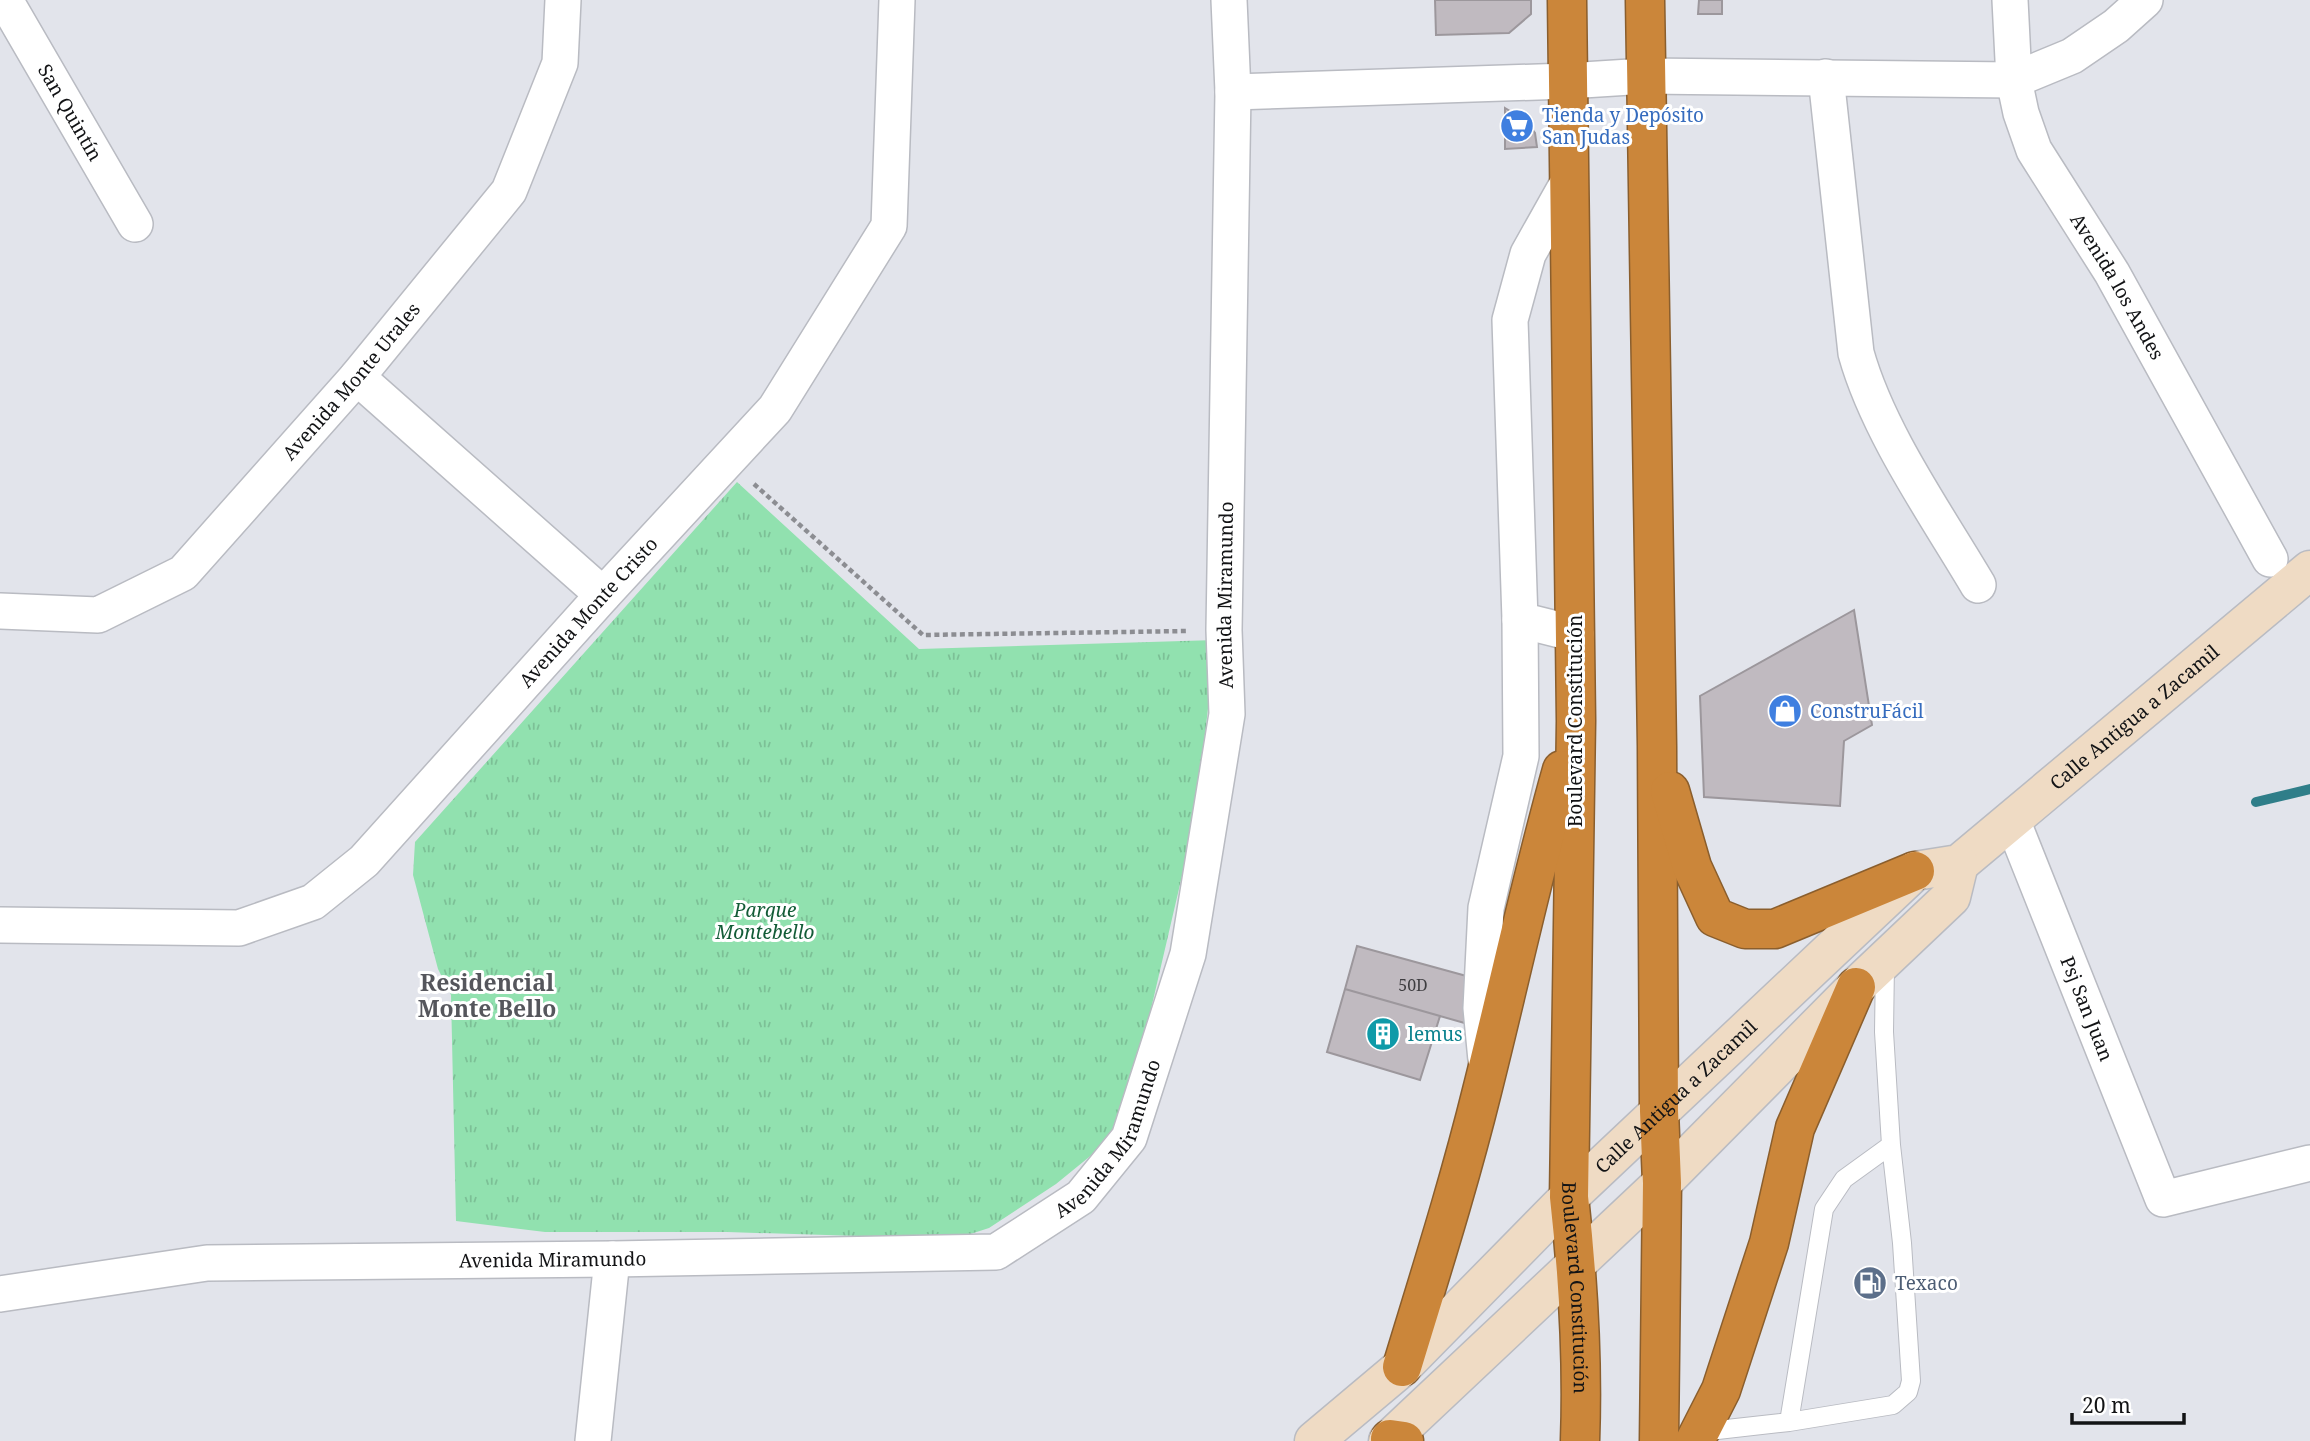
<svg xmlns="http://www.w3.org/2000/svg" width="2310" height="1441" font-family="'Noto Serif',serif">
<style>
.grass{fill:url(#grass-tufts)}
.lines{fill:none;stroke-linecap:round;stroke-linejoin:round}
.stream{stroke:#2f7e89;stroke-width:10}
.building{fill:#c0bac0;stroke:#9c979c;stroke-width:2}
.lane-casing{stroke:#b9bbc2;stroke-width:20}
.street-casing{stroke:#b9bbc2;stroke-width:38}
.secondary-casing{stroke:#b9bbc2;stroke-width:41}
.highway-casing{stroke:#8a5e2d;stroke-width:41}
.path{stroke:#8c8d92;stroke-width:4.5;stroke-dasharray:5 3.5;stroke-linecap:butt}
.lane{stroke:#fff;stroke-width:18}
.street{stroke:#fff;stroke-width:35}
.secondary{stroke:#efdbc4;stroke-width:38}
.highway{stroke:#cb863a;stroke-width:38}
.labels{text-anchor:middle;stroke-width:6;stroke-linejoin:round;paint-order:stroke}
.number-label{font-size:16px;fill:#3e3d40}
.street-label{font-size:19px;fill:#121315;stroke:#fff}
.shop-label{font-size:19px;fill:#366cbe;stroke:#fff;text-anchor:start}
.park-label{font-size:19px;font-style:italic;fill:#135c37;stroke:#fff}
.culture-label{font-size:19px;fill:#0d838f;stroke:#fff;text-anchor:start}
.service-label{font-size:19px;fill:#4e5e75;stroke:#fff;text-anchor:start}
.quarter-label{font-size:23px;font-weight:bold;fill:#55565c;stroke:#fff}
</style>
<defs>
<pattern id="grass-tufts" width="24" height="20" patternUnits="userSpaceOnUse" patternTransform="scale(1.75)"><rect width="24" height="20" fill="#91e1af"/><path d="M3 7l-1-3M5 7V3M7 7l1-3M15 17l-1-3M17 17v-4M19 17l1-3" fill="none" stroke="#7cc096"/></pattern>
</defs>
<rect width="100%" height="100%" fill="#e2e4eb"/>
<path class="grass" d="M 737,482 L 919,649 L 1216,640 L 1195,820 L 1148,1022 L 1110,1140 L 1056,1184 L 989,1228 L 955,1239 L 727,1232 L 545,1232 L 456,1221 L 451,995 L 438,969 L 413,875 L 415,842 Z"/>
<g class="lines">
<path class="stream" d="M 2256,802 L 2310,789"/>
</g>
<path class="building" d="M 1435,0 L 1531,0 L 1531,14 L 1509,33 L 1436,35 Z
M 1699,0 L 1722,0 L 1722,14 L 1698,14 Z
M 1505,108 L 1525,120 L 1535,133 L 1537,147 L 1505,149 Z
M 1854,610 L 1872,725 L 1844,741 L 1840,806 L 1704,797 L 1700,696 Z
M 1357,946 L 1481,980 L 1468,1024 L 1345,989 Z
M 1345,989 L 1440,1016 L 1420,1080 L 1327,1052 Z"/>
<g class="lines">
<g class="lane-casing">
<path id="lane" d="M 1789,1422 L 1893,1405 L 1908,1392 L 1911,1381 L 1902,1243 L 1891,1145
M 1700,1432 L 1789,1422 L 1824,1209 L 1844,1179 L 1891,1145 L 1884,1032 L 1885,964"/>
</g>
<g class="street-casing">
<g id="street">
<path id="s1" d="M 5,0 L 135,224"/>
<path id="s2" d="M 2010,0 L 2014,80 L 2021,113 L 2034,150 L 2112,273 L 2270,559"/>
<path d="M 1826,77 L 1856,353 C 1878,432 1936,514 1978,585"/>
<path d="M 1233,92 L 1567,81 L 1646,76 L 2014,80 L 2072,56 L 2116,26 L 2145,0"/>
<path d="M 1569,181 L 1528,254 L 1510,320 L 1520,620 L 1576,634"/>
<path d="M 357,377 L 603,595"/>
<path id="s3" d="M 0,611 L 98,615 L 183,573 L 357,377 L 509,191 L 560,63 L 563,0"/>
<path id="s4" d="M 2012,820 L 2163,1199 L 2310,1163"/>
<path id="s5" d="M 0,925 L 239,928 L 313,902 L 364,861 L 603,595 L 775,409 L 889,226 L 897,0"/>
<path d="M 1486,1060 L 1481,1008 L 1486,908 L 1521,756 L 1520,620"/>
<path id="s6" d="M 0,1294 L 207,1263 L 612,1259 L 996,1252 L 1081,1197 L 1129,1138 L 1188,954 L 1227,714 L 1224,630 L 1233,92 L 1229,0"/>
<path d="M 593,1441 L 612,1259"/>
</g>
</g>
<g class="secondary-casing">
<g id="secondary">
<path id="s7" d="M 1314,1441 L 1402,1367 L 1569,1197 L 1915,871 L 1959,864 L 2310,570"/>
<path d="M 1388,1441 L 1662,1183 L 1856,987 L 1951,897 L 1959,864"/>
</g>
</g>
<g class="highway-casing">
<g id="highway">
<path id="s8" d="M 1567,0 L 1576,721 L 1569,1197 C 1578,1278 1583,1359 1580,1441"/>
<path d="M 1645,0 L 1657,746 L 1659,1111 L 1662,1183 L 1659,1441"/>
<path d="M 1670,791 L 1692,867 L 1715,917 L 1745,929 L 1775,929 L 1915,871"/>
<path d="M 1402,1367 C 1430,1275 1459,1184 1482,1091 C 1509,984 1532,876 1562,770"/>
<path d="M 1390,1439 L 1404,1441"/>
<path d="M 1695,1441 L 1721,1390 L 1769,1243 L 1795,1128 L 1856,987"/>
</g>
</g>
<path class="path" d="M 754,484 L 923,635 L 1188,631"/>
<use href="#lane" class="lane"/>
<use href="#street" class="street"/>
<use href="#secondary" class="secondary"/>
<use href="#highway" class="highway"/>
</g>
<defs>
<g id="supermarket-disc" transform="scale(1.75)"><circle r="9.5" fill="#3f7fe0" stroke="#fff"/><path d="M-6-5.5h2.5l.6 2H6L4.5 2H-2.5L-4.4-4H-6ZM-1.5 3.2a1.3 1.3 0 1 0 .1 0ZM3 3.2a1.3 1.3 0 1 0 .1 0Z" fill="#fff"/></g>
<g id="shop-disc" transform="scale(1.75)"><circle r="9.5" fill="#3f7fe0" stroke="#fff"/><path d="M-5-2.5h2.3a2.7 3.5 0 0 1 5.4 0H5L5.5 6h-11ZM-1.5-2.5h3a1.5 2.3 0 0 0-3 0Z" fill="#fff"/></g>
<g id="building-disc" transform="scale(1.75)"><circle r="9.5" fill="#0f9aa8" stroke="#fff"/><path d="M-4-6H4V6H1V3H-1V6H-4ZM-2.5-4.3h1.7v1.8h-1.7ZM.8-4.3h1.7v1.8H.8ZM-2.5-1h1.7V.8h-1.7ZM.8-1h1.7V.8H.8Z" fill="#fff"/></g>
<g id="fuel-disc" transform="scale(1.75)"><circle r="9.5" fill="#5c6f8a" stroke="#fff"/><path d="M-5.5-6h7V0h2V4h1.3V-2.5L3-4.5l.8-.8L6-3V5H2.5V1h-1V6h-7ZM-4.2-4.7v3.2H.2V-4.7Z" fill="#fff"/></g>
</defs>
<g fill-rule="evenodd">
<use href="#supermarket-disc" x="1517" y="126"/>
<use href="#shop-disc" x="1785" y="711"/>
<use href="#building-disc" x="1383" y="1034"/>
<use href="#fuel-disc" x="1870" y="1283"/>
</g>
<g class="labels">
<g class="number-label">
<text x="1413" y="991">50D</text>
</g>
<g class="street-label">
<text dy="7" stroke="none"><textPath href="#s1" startOffset="130">San Quintín</textPath></text>
<text dy="7" stroke="none"><textPath href="#s2" startOffset="313">Avenida los Andes</textPath></text>
<text dy="7" stroke="none"><textPath href="#s3" startOffset="448">Avenida Monte Urales</textPath></text>
<text dy="7" stroke="none"><textPath href="#s6" startOffset="1731">Avenida Miramundo</textPath></text>
<text dy="7" stroke="none"><textPath href="#s5" startOffset="718">Avenida Monte Cristo</textPath></text>
<text dy="7" stroke="none"><textPath href="#s7" startOffset="1102">Calle Antigua a Zacamil</textPath></text>
<text transform="translate(1575 721) rotate(-90)" y="7">Boulevard Constitución</text>
<text dy="7" stroke="none"><textPath href="#s4" startOffset="203">Psj San Juan</textPath></text>
<text dy="7" stroke="none"><textPath href="#s7" startOffset="500">Calle Antigua a Zacamil</textPath></text>
<text dy="7" stroke="none"><textPath href="#s6" startOffset="1164">Avenida Miramundo</textPath></text>
<text dy="7" stroke="none"><textPath href="#s6" startOffset="555">Avenida Miramundo</textPath></text>
<text dy="7" stroke="none"><textPath href="#s8" startOffset="1288">Boulevard Constitución</textPath></text>
</g>
<g class="shop-label">
<text x="1542" y="122">Tienda y Depósito<tspan x="1542" dy="22">San Judas</tspan></text>
<text x="1810" y="718">ConstruFácil</text>
</g>
<g class="park-label">
<text x="765" y="917">Parque<tspan x="765" dy="22">Montebello</tspan></text>
</g>
<g class="culture-label">
<text x="1408" y="1041">lemus</text>
</g>
<g class="service-label">
<text x="1895" y="1290">Texaco</text>
</g>
<g class="quarter-label">
<text x="487" y="991">Residencial<tspan x="487" dy="26">Monte Bello</tspan></text>
</g>
</g>
<path d="M2072 1413v10h112v-10" fill="none" stroke="#121315" stroke-width="3.5"/>
<text x="2082" y="1413" font-size="21" fill="#121315" stroke="#ffffff" stroke-width="5" paint-order="stroke">20 m</text>
</svg>
